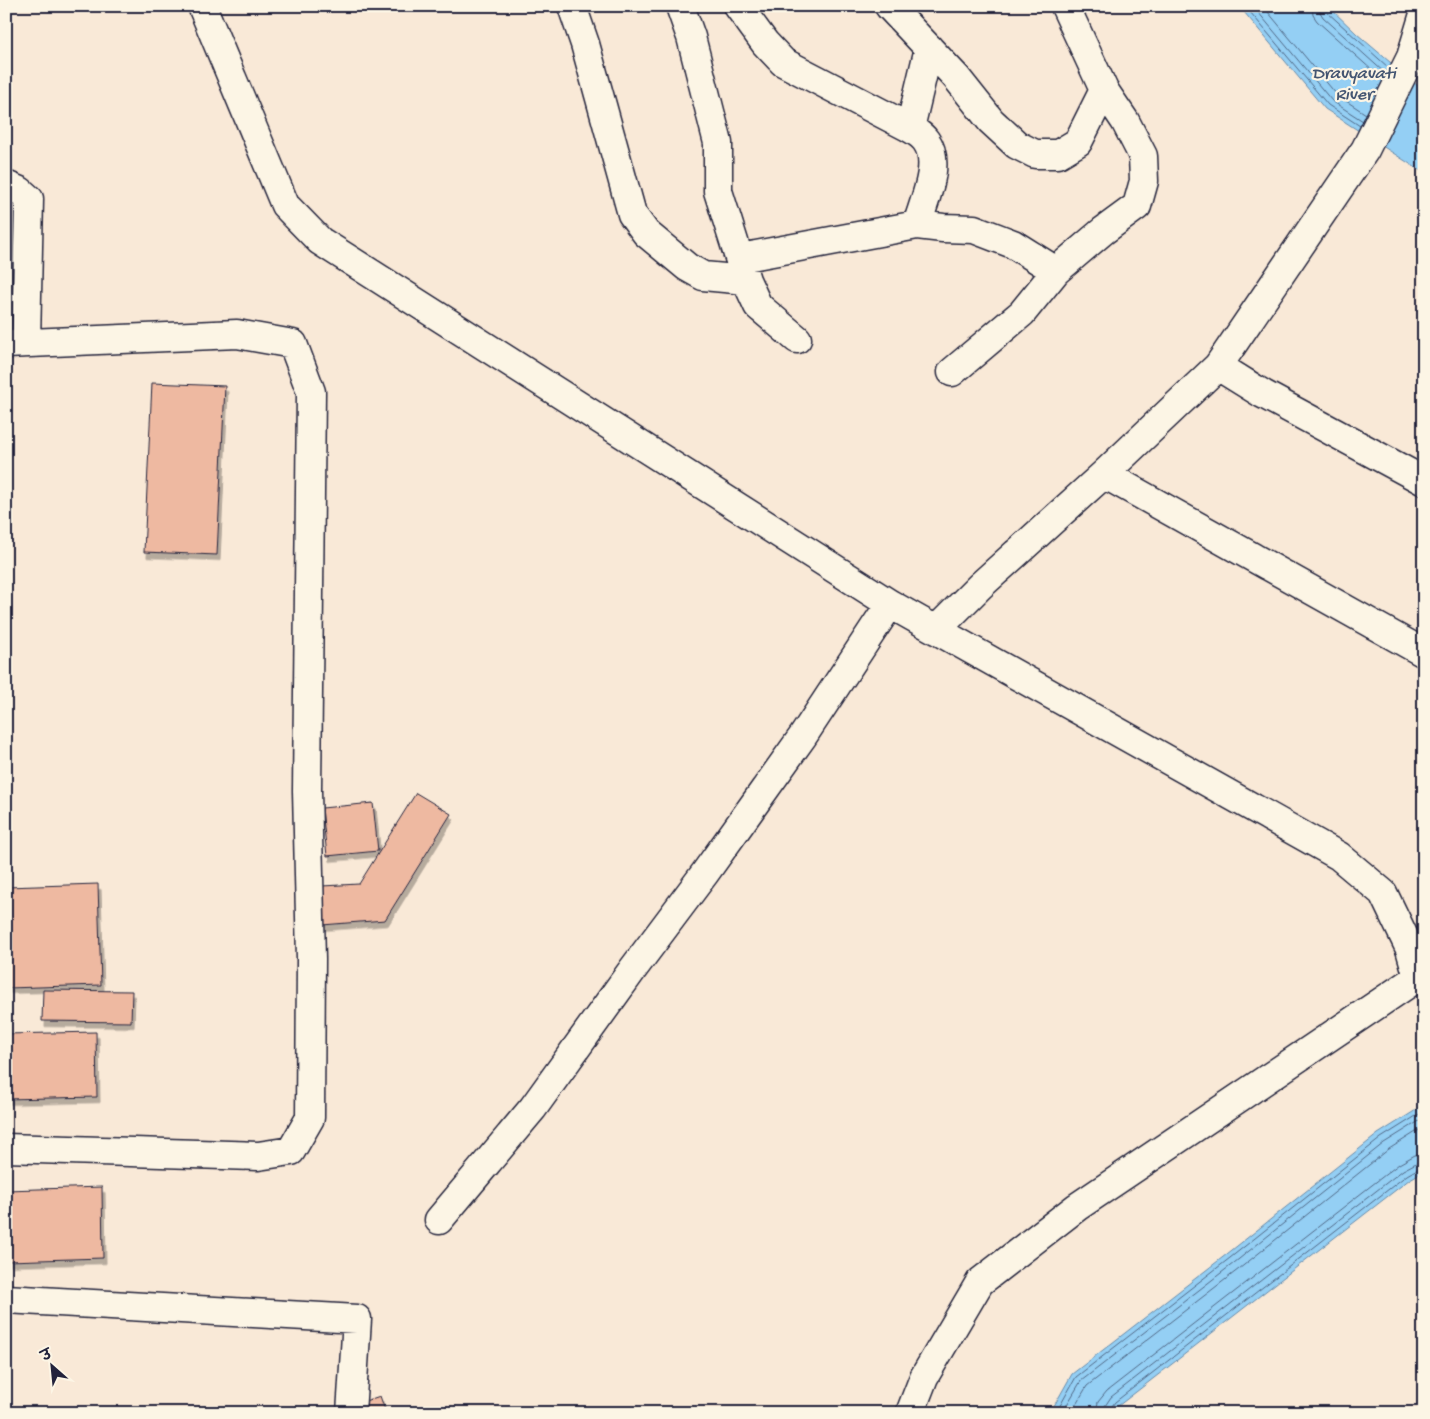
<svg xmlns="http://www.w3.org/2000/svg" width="1430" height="1419" font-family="'Gochi Hand','Playpen Sans Deva',sans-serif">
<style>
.water{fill:#94cff4;stroke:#668aaa}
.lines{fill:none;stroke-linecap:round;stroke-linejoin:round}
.shore{stroke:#506785;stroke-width:1}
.building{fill:#eeb9a1;stroke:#22223b;filter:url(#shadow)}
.minor-casing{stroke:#22223b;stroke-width:31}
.minor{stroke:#fcf5e5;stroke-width:28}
.labels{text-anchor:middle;stroke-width:4.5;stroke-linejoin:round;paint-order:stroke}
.water-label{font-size:18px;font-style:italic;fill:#445672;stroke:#fcf5e5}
</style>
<defs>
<filter id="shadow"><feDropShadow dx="3" dy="5.5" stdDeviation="0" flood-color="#0004"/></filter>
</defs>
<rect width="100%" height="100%" fill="#f9e9d7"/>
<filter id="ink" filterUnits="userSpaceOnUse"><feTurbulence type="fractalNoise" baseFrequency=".02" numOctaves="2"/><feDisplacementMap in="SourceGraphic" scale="10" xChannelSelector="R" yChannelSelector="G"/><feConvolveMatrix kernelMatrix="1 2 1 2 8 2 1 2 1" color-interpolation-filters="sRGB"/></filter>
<g filter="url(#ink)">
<path class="water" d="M 1239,6 L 1328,6 L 1357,34 L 1424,91 L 1424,173 L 1325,109 Z
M 1424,1105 L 1424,1171 L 1410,1179 L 1118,1406 L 1114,1413 L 1050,1413 L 1072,1374 L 1227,1254 L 1378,1134 Z"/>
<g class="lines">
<path class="shore" d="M 1245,6 L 1328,105 L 1360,126
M 1253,6 L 1332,101 L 1363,121
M 1263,6 L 1337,95 L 1366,114
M 1312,6 L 1313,15 L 1317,21 L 1383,80
M 1319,6 L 1320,12 L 1323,17 L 1386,74
M 1325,6 L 1327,12 L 1389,68
M 1056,1413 L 1076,1377 L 1230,1258 L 1381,1138 L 1424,1111
M 1062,1413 L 1081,1381 L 1234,1263 L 1384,1143 L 1424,1118
M 1071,1413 L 1087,1386 L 1239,1269 L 1389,1149 L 1424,1127
M 1096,1413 L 1098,1402 L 1107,1391 L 1399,1164 L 1415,1155 L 1424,1153
M 1103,1413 L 1105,1406 L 1111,1397 L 1403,1170 L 1418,1162 L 1424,1161
M 1110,1413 L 1110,1409 L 1115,1402 L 1407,1175 L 1419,1168 L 1424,1167"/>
</g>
<path class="building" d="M 6,195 L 7,195 L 7,270 L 6,270 Z
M 152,383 L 225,386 L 217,555 L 144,552 Z
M 416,793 L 451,814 L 385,920 L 322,925 L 322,886 L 359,884 Z
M 373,803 L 378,851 L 327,856 L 322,808 Z
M 98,884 L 101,985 L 8,988 L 6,887 Z
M 43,990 L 132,991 L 131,1022 L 42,1021 Z
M 96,1032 L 97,1097 L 6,1099 L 6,1034 Z
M 102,1187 L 103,1258 L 8,1261 L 6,1190 Z
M 380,1396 L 386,1413 L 362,1413 L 359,1403 Z"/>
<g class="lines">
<g class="minor-casing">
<path id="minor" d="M 202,6 L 285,205 L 320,241 L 890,604 L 1339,856 L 1383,893 L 1410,949 L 1418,977
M 572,6 L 585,44 L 632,214 L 646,233 L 687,267 L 703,276 L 746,280
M 680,6 L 691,37 L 718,143 L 718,191 L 746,280 L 758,306 L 797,339
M 738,6 L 765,43 L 783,62 L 910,128 C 916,132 922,135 926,141 C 942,163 924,201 917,225
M 889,6 L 956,77 L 991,121 L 1017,145 L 1035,154 L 1058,154 L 1078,142 L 1104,90
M 910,128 L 929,48
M 6,185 L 20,191 L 29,199 L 26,343
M 740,258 L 917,225 L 943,228 L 974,229 L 1013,244 L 1056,271
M 6,344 L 237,334 L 293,344 L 311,392 L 307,791 L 311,959 L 310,1118 L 291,1151 L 258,1156 L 6,1148
M 1218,366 L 1263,394 L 1424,481
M 952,372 L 1022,313 L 1056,271 L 1103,231 L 1137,206 L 1144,181 L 1143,156 L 1125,121 L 1104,90 L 1065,6
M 1104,474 L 1424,653
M 936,630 L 980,586 L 1104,474 L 1218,366 L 1365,150 L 1411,57 L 1424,14
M 439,1220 L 533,1108 L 633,969 L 705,873 L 803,736 L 890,604
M 6,1299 L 357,1319 L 351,1413
M 910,1413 L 924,1377 L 980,1282 L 1077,1207 L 1424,973"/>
</g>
<use href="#minor" class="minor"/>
</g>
</g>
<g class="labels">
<g class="water-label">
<text x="1354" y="78">Dravyavati<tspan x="1354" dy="21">River</tspan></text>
</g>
</g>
<rect width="1430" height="1419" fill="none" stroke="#fcf5e5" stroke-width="25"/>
<rect x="12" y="12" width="1405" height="1394" fill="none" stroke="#22223b" stroke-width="2" filter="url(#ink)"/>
<g transform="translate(52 1366) rotate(333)" stroke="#fcf5e5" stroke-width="4" paint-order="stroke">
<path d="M0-4L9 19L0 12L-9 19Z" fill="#22223b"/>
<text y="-8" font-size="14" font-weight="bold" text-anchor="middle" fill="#22223b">उ</text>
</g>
</svg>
